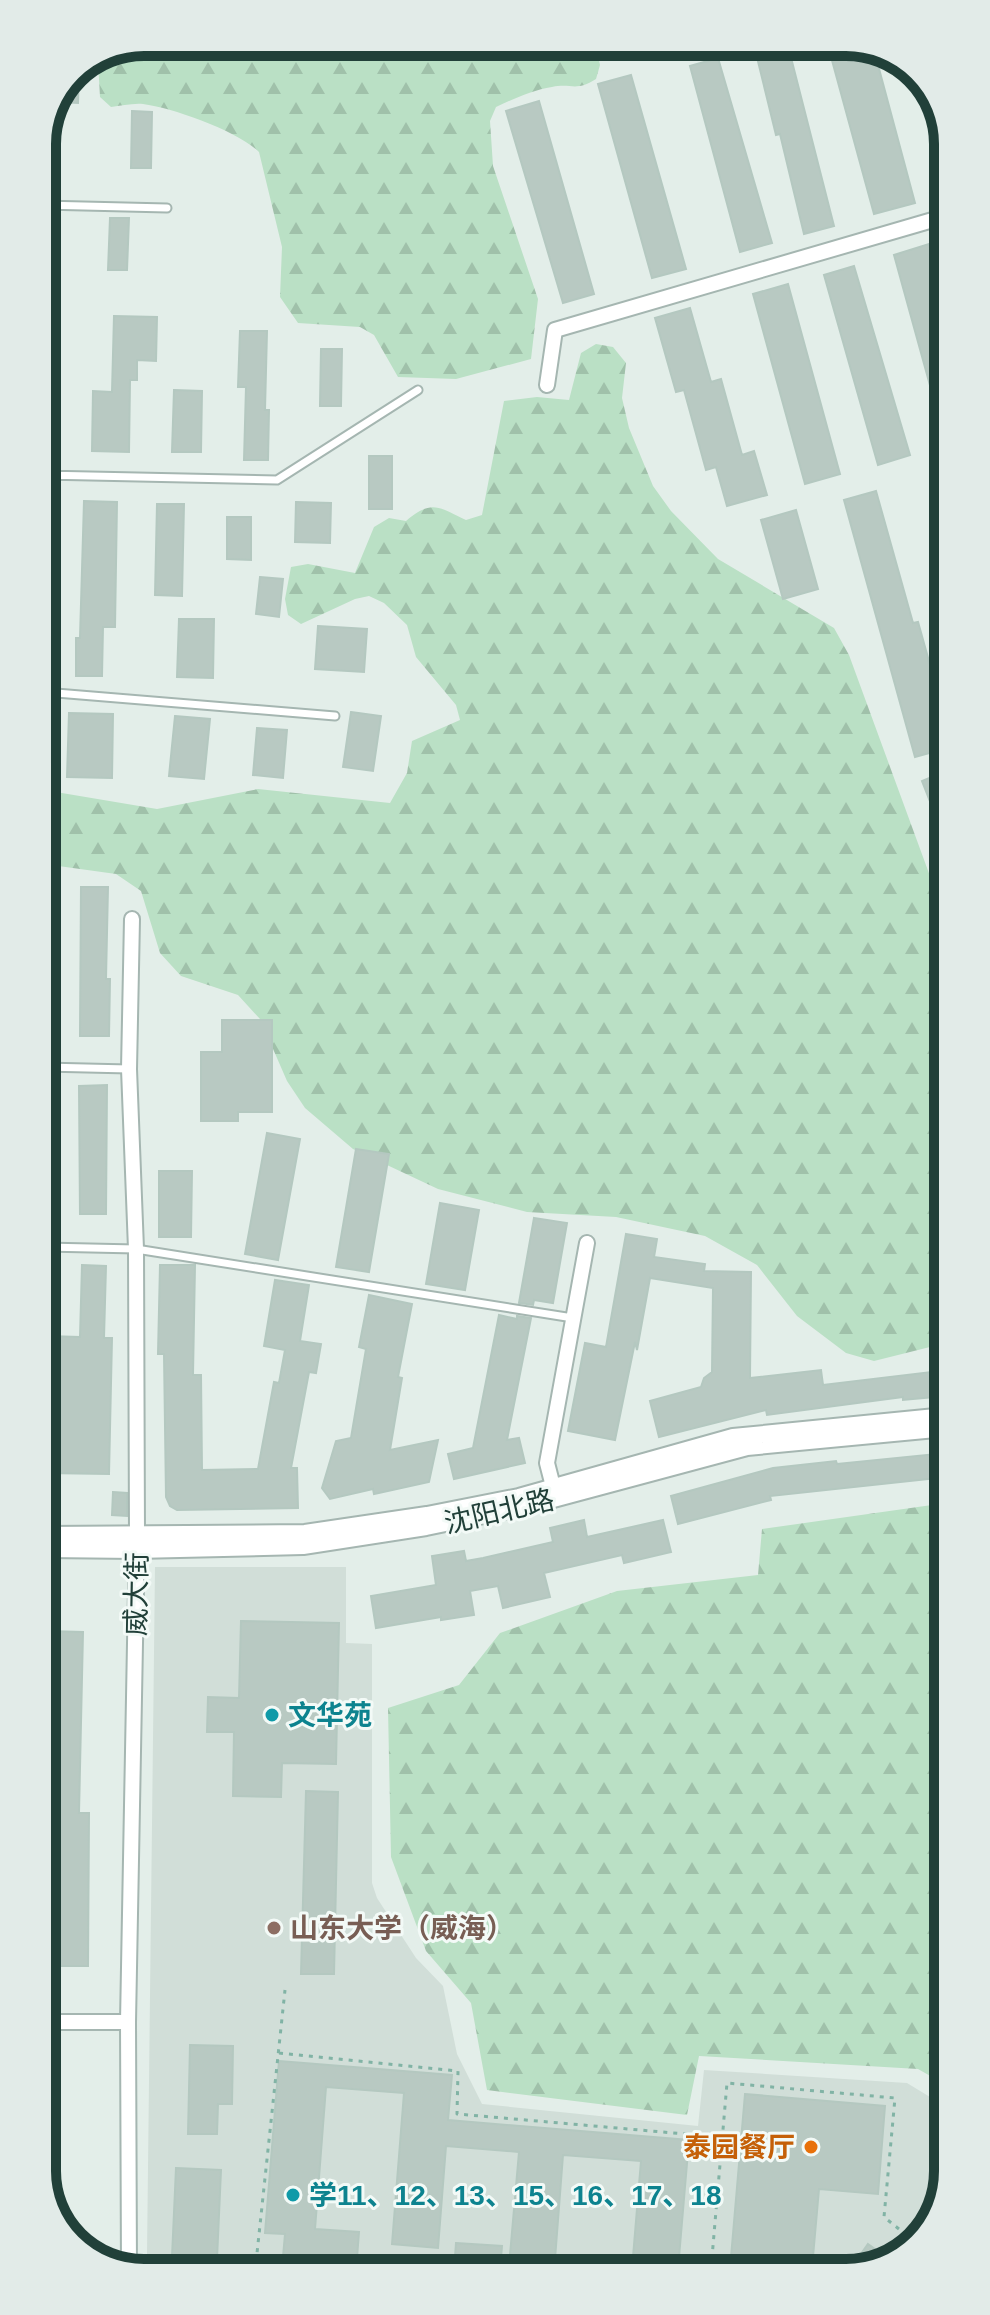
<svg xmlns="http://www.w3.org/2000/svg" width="990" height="2315" font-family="Helvetica,'Noto Sans SC',sans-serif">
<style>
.built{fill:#d1ded8}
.forest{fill:url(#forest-firs)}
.building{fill:#b8c9c2;stroke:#b4c8c0;stroke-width:2}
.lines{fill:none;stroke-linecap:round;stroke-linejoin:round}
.service-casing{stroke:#a5b6b1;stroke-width:11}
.minor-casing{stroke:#a5b6b1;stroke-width:18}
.tertiary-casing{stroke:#a5b6b1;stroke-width:20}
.secondary-casing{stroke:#a0bab2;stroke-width:22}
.path{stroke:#81b3a5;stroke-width:3;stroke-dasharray:4 6;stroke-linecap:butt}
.service{stroke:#fff;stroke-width:7}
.minor{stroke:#fff;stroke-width:14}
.tertiary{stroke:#fff;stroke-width:16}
.secondary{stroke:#fff;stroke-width:18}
.culture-dot{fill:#0f9aa8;stroke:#f3faf7;stroke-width:3}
.education-dot{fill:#8d6e63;stroke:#f3faf7;stroke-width:3}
.food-dot{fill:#e8710a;stroke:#f3faf7;stroke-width:3}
.labels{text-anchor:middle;stroke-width:6;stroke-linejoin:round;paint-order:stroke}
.street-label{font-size:28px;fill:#214039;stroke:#f3faf7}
.culture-label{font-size:28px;font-weight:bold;fill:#0d838f;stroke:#f3faf7;text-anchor:start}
.education-label{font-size:28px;font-weight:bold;fill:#785e54;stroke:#f3faf7;text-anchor:start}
.food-label{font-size:28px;font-weight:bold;fill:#c56008;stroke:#f3faf7;text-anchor:end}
.rim{fill:none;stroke:#214039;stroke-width:10}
</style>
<defs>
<pattern id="forest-firs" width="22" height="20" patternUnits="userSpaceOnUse" patternTransform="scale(2)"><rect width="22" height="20" fill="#bae0c5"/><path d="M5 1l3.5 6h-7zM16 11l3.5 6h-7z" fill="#a0c1aa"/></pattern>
</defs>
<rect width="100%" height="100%" fill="#e3eee9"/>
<path class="built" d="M 155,1567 L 346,1567 L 346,1643 L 372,1644 L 372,1883 L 377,1898 L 416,1958 L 443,1986 L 457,2054 L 482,2104 L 698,2126 L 704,2070 L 907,2083 L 948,2108 L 948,2172 L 927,2233 L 878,2268 L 137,2273 L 96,2257 L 96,2253 L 147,2254 Z"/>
<path class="forest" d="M 144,42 L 595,42 L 600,65 L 596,79 C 576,92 572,83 552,87 C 533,90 513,99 496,107 L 490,121 L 493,166 L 538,299 L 531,359 L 456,379 L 398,377 L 374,335 L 360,327 L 298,323 L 280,297 L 282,247 L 259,152 C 238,131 173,108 143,104 C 133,103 121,106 111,107 L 100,97 L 98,61 Z
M 596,344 L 613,347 L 626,363 L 622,398 L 629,428 L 653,486 L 671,511 L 718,559 L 834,628 L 849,655 L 945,917 L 946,1343 L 874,1361 L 846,1353 L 797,1316 L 757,1265 L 705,1236 L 616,1217 L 527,1212 L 438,1189 L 353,1149 L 305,1108 L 287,1081 L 260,1019 L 238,995 L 181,976 L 160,953 L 141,891 L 116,874 L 44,864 L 44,790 L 157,809 L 258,789 L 390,803 L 407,773 L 412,741 L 460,720 L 456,705 L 416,657 L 407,625 L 384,603 L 369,596 L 355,599 L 301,624 L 288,615 L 285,599 L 291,567 L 308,564 L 355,573 L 374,527 L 389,518 L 406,521 C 432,499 438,507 466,520 L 482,515 L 504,401 L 537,397 L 569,400 L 581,353 Z
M 946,1503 L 948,2086 L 918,2069 L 699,2056 L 687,2115 L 487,2090 L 471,2003 L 426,1951 L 391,1857 L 388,1708 L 459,1685 L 500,1633 L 617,1591 L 758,1575 L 762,1529 Z"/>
<path class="building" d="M 625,42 L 673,42 L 673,47 L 629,58 Z
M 766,42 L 787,42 L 834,226 L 804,234 L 780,134 L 776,135 L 754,45 Z
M 827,42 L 853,42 L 874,50 L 915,203 L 874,214 Z
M 718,58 L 772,243 L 740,252 L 690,66 Z
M 79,69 L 78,103 L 58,102 L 72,72 Z
M 631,75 L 686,269 L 652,278 L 598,84 Z
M 539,101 L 594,294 L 563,303 L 506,111 Z
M 132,111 L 152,112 L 151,168 L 131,168 Z
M 110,218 L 129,218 L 127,270 L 108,270 Z
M 929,244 L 943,295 L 944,418 L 939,418 L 894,255 Z
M 854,266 L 910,455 L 878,465 L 824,275 Z
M 788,284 L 840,474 L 805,484 L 753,294 Z
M 690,308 L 711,382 L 721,379 L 742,455 L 754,451 L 767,495 L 727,506 L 716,467 L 706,470 L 684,390 L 676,392 L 655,318 Z
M 114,316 L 157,317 L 156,361 L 137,360 L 137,380 L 130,380 L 129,452 L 92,451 L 93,391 L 112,392 Z
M 240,331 L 267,331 L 265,410 L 269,410 L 268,460 L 244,460 L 246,387 L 238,387 Z
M 321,349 L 342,349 L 341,406 L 320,406 Z
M 174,390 L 202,391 L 201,452 L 172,452 Z
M 369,456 L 392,456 L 392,509 L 369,509 Z
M 876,491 L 913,623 L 918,622 L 944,715 L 944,749 L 915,757 L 844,500 Z
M 84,501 L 117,502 L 115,627 L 103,627 L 102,676 L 76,676 L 76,638 L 80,638 Z
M 296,502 L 331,503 L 330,543 L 295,542 Z
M 157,504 L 184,504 L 182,596 L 155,595 Z
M 796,510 L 818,589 L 783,599 L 761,520 Z
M 227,517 L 251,517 L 251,560 L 227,559 Z
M 260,577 L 283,579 L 279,617 L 256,614 Z
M 179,619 L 214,619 L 213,678 L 177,677 Z
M 318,626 L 367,629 L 364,672 L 315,669 Z
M 351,712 L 381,716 L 373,771 L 343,767 Z
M 69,713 L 113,714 L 112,778 L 67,777 Z
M 175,716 L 210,719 L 204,779 L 169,776 Z
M 257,728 L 287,730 L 283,778 L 253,775 Z
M 944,772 L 945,837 L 944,837 L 922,781 Z
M 81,887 L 108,887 L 106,979 L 110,979 L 109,1036 L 80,1036 Z
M 222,1020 L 272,1020 L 272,1112 L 238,1112 L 238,1121 L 201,1121 L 201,1052 L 222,1052 Z
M 107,1085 L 106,1214 L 80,1214 L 79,1086 Z
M 267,1133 L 300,1139 L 278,1260 L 245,1254 Z
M 356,1149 L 389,1154 L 369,1272 L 336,1267 Z
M 159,1171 L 192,1171 L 191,1237 L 159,1237 Z
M 440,1203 L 479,1210 L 465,1290 L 426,1284 Z
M 534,1218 L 567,1223 L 553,1303 L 534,1300 L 533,1305 L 519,1303 Z
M 626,1234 L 657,1239 L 654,1257 L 705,1264 L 704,1271 L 751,1272 L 750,1378 L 821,1370 L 823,1385 L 931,1372 L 934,1397 L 903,1400 L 903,1397 L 767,1415 L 766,1410 L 659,1437 L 650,1401 L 701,1387 L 704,1378 L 712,1372 L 713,1288 L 650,1278 L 637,1350 L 635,1342 L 615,1440 L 568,1431 L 585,1343 L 606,1347 Z
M 82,1265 L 106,1266 L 104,1338 L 112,1338 L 109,1474 L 45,1473 L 48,1336 L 80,1337 Z
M 160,1265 L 195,1265 L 193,1375 L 201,1375 L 202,1470 L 258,1469 L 274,1382 L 279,1383 L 285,1350 L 264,1346 L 275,1280 L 309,1285 L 300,1341 L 321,1344 L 316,1373 L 309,1372 L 291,1468 L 297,1468 L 298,1508 L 177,1510 L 170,1506 L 166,1497 L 164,1354 L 158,1354 Z
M 369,1295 L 412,1304 L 398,1377 L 402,1378 L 390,1450 L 438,1440 L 429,1482 L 374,1494 L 373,1489 L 330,1499 L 322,1488 L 336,1441 L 351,1438 L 366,1349 L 359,1347 Z
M 499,1315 L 517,1319 L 517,1316 L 531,1318 L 507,1440 L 519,1438 L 525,1463 L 454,1479 L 448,1454 L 473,1448 Z
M 946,1453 L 946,1477 L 770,1496 L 771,1500 L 678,1524 L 671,1496 L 773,1468 L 836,1461 L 837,1464 Z
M 113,1492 L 127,1493 L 127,1516 L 112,1515 Z
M 584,1520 L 587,1537 L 663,1520 L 671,1552 L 624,1563 L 622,1555 L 544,1573 L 550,1597 L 503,1608 L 498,1586 L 470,1591 L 474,1615 L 441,1620 L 441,1617 L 376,1628 L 371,1596 L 436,1585 L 432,1556 L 464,1551 L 466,1561 L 483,1558 L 553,1542 L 550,1528 Z
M 241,1621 L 339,1623 L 336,1764 L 282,1763 L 281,1797 L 233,1796 L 234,1732 L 207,1732 L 208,1697 L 239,1698 Z
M 46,1631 L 83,1632 L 79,1813 L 89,1813 L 88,1966 L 48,1966 L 48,1788 L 46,1788 Z
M 306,1791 L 338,1792 L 334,1974 L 301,1974 Z
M 190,2045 L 233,2046 L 232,2104 L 218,2104 L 217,2134 L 188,2134 Z
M 279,2061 L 452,2075 L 448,2120 L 689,2140 L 678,2269 L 632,2269 L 641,2161 L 563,2155 L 555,2259 L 510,2255 L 519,2152 L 446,2146 L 438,2248 L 392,2244 L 404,2093 L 326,2087 L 315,2229 L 359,2232 L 356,2271 L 310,2272 L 311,2259 L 283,2257 L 285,2234 L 265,2233 Z
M 745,2094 L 885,2106 L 878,2194 L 819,2189 L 812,2268 L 730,2269 Z
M 176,2168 L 221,2170 L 217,2259 L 172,2257 Z
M 456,2243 L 502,2246 L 500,2270 L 454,2271 Z
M 868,2244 L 890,2260 L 878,2268 L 851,2268 Z"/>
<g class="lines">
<g class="service-casing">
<path id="service" d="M 42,205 L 167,208
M 42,212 L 54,303 L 52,692
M 43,475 L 277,480 L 418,390
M 44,692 L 335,716
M 44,1067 L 129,1069
M 45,1247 L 136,1249 L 573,1318"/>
</g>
<g class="minor-casing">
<path id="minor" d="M 547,385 L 555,330 L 943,217
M 556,1498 L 547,1463 L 587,1243
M 47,2022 L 128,2022
M 129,2270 L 128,2022 L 137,1535 L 136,1249 L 129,1069 L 132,919"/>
</g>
<g class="tertiary-casing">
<path id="tertiary" d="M 46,1535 L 305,1533 L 427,1515 L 519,1497 L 733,1437 L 946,1416
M 46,1549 L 136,1550 L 303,1546 L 426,1527 L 527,1506 L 747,1447 L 946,1428"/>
</g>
<g class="secondary-casing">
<path id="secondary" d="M 938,105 L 943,121"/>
</g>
<path class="path" d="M 279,2053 L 458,2071 L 457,2114 L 720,2137
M 711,2269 L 727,2083 L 895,2098 L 884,2217 L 904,2233 L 921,2237
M 255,2272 L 285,1990"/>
<use href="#service" class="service"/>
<use href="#minor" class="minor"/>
<use href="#tertiary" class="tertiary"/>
<use href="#secondary" class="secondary"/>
</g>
<g class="culture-dot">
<circle cx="272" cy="1715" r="8"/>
<circle cx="293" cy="2195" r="8"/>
</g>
<circle class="education-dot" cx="274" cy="1928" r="8"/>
<circle class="food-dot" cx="811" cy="2147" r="8"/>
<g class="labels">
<g class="street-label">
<text transform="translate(499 1511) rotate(-13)" y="10">沈阳北路</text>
<text transform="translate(136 1594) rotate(-89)" y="10">威大街</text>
</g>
<g class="culture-label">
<text x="288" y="1725">文华苑</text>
<text x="309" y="2205">学11、12、13、15、16、17、18</text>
</g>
<g class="education-label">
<text x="290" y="1938">山东大学（威海）</text>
</g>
<g class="food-label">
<text x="795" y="2157">泰园餐厅</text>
</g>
</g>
<path d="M0 0H990V2315H0ZM144 56H846A88 88 0 0 1 934 144V2171A88 88 0 0 1 846 2259H144A88 88 0 0 1 56 2171V144A88 88 0 0 1 144 56Z" fill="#e2ebe8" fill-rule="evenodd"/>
<path class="rim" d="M144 56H846A88 88 0 0 1 934 144V2171A88 88 0 0 1 846 2259H144A88 88 0 0 1 56 2171V144A88 88 0 0 1 144 56Z"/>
</svg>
